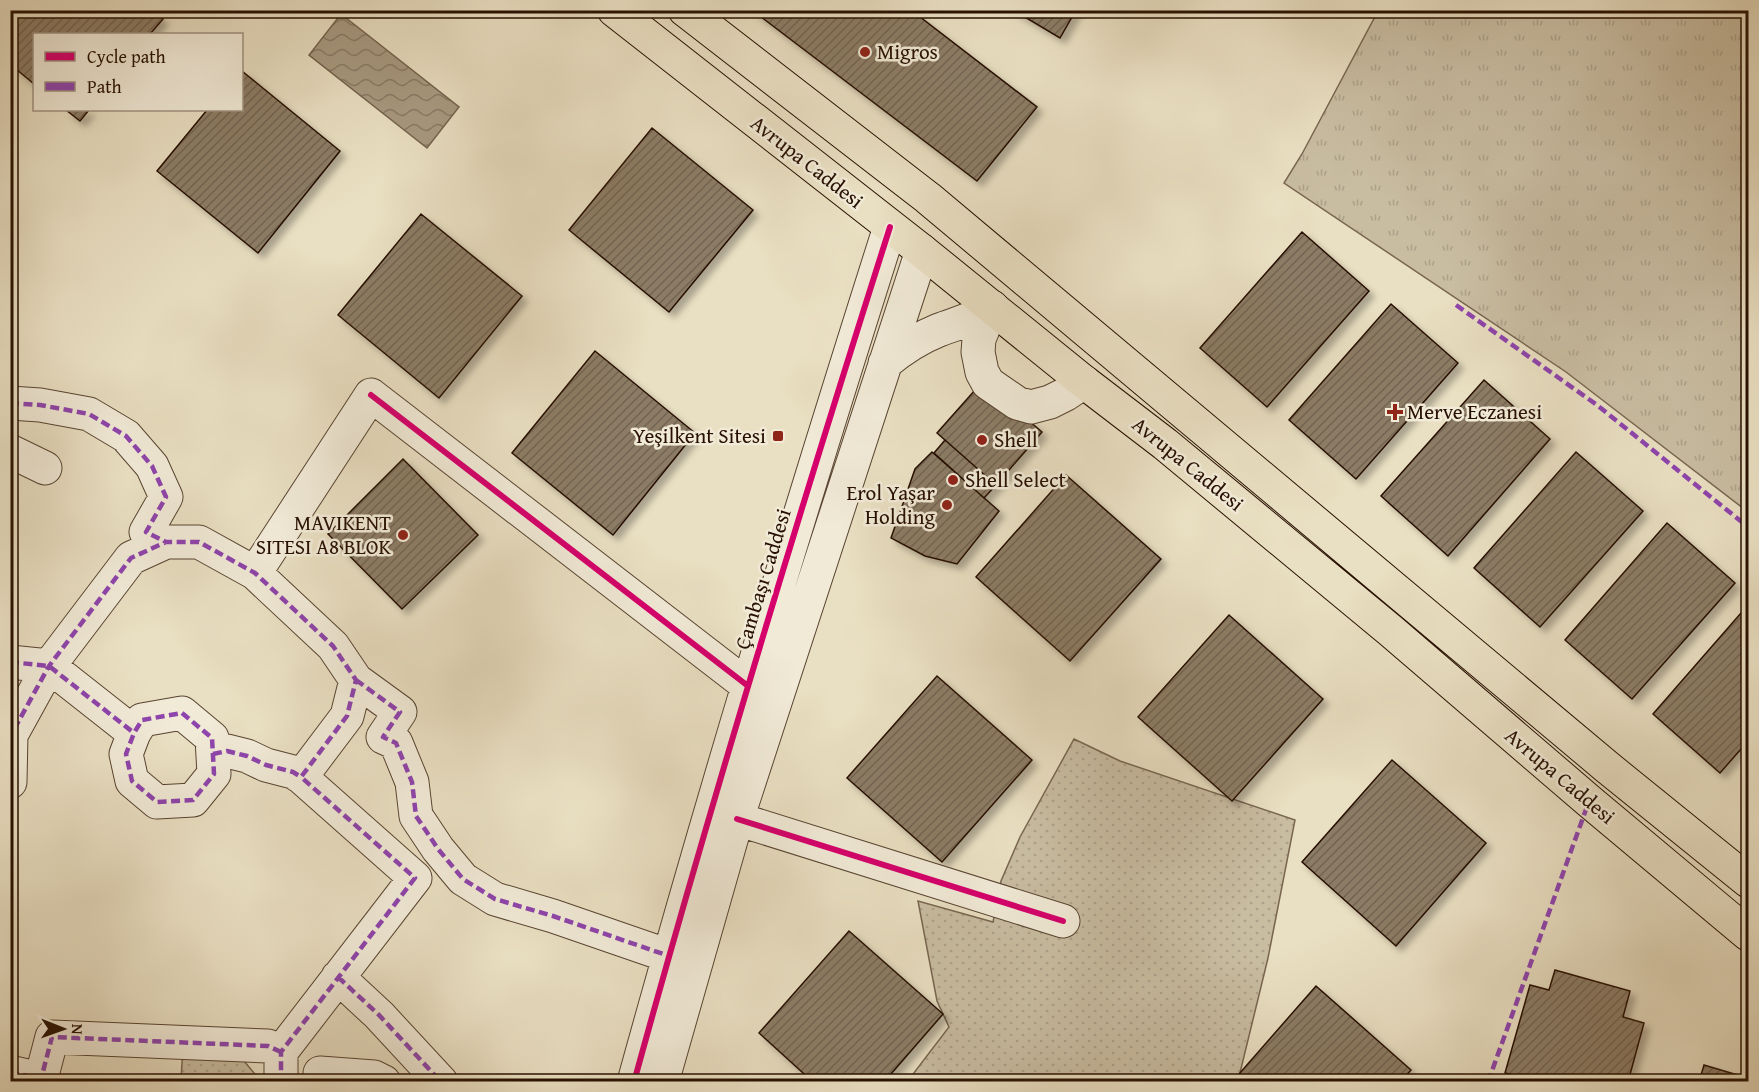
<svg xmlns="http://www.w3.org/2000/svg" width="1759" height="1092" font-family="'Gentium Book Plus',serif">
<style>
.grass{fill:url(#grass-tufts);stroke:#786651;stroke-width:1.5}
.park{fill:url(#park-dots);stroke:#786651;stroke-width:1.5}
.water{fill:url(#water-waves);stroke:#74624d;stroke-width:1.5}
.building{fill:url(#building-hatch);stroke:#271001;stroke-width:1.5;filter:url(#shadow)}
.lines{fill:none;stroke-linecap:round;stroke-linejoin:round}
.minor-casing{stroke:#584431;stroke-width:35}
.major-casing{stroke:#271001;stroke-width:35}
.minor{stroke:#f1ead7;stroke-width:33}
.major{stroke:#e9dfc2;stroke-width:33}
.quiet{stroke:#8e44ad;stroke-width:4.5;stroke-dasharray:9 4.5;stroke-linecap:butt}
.cycleway-casing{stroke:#f1ead7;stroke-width:10}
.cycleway{stroke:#d6006c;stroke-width:6}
.poi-dot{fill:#8f2418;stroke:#f1ead7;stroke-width:2}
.labels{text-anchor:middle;stroke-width:5;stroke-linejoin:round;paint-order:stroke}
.poi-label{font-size:21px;fill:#271001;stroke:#f1ead7;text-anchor:start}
.street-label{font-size:21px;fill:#271001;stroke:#f1ead7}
</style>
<defs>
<pattern id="grass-tufts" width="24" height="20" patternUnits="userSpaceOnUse" patternTransform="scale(1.5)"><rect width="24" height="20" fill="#c8bca1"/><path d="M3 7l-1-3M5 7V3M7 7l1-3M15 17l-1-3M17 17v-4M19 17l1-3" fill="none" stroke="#aca189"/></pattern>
<pattern id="park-dots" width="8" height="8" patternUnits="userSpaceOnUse" patternTransform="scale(1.5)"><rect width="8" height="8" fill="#c8bca1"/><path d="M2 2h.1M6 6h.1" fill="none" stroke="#aca189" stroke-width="1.8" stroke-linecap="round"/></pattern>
<pattern id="water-waves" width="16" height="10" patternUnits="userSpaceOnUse" patternTransform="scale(1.5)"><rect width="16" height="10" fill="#a79980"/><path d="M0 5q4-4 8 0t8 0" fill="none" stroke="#887b66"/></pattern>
<pattern id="building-hatch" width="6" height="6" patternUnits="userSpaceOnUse" patternTransform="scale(1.5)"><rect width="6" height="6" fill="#8c7c65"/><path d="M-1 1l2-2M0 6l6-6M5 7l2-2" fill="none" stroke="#726451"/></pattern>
<filter id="shadow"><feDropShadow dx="5.5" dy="5.5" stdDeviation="3" flood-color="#0004"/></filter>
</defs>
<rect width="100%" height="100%" fill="#e9dfc2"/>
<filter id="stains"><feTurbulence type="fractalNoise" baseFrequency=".00333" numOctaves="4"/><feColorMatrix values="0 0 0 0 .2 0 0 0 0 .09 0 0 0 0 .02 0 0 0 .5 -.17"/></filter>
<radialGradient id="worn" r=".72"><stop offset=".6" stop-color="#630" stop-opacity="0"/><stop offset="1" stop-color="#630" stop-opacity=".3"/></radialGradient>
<path class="grass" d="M 1378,11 L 1748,11 L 1748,512 L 1566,372 L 1284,183 L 1302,154 Z"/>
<path class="park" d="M 1074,739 L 1120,761 L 1295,820 L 1268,958 L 1238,1081 L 907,1082 L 949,1027 L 937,1001 L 918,901 L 993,922 L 1001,881 L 1020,837 Z
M 183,1048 L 239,1055 L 259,1079 L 259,1082 L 167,1082 L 181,1079 Z"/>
<path class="water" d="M 341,14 L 459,107 L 427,148 L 309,55 Z"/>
<path class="building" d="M 10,10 L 152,10 L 163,19 L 150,34 L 34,34 L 34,84 L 10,64 Z
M 752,10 L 911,10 L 1037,107 L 977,181 Z
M 1013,10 L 1076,10 L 1060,38 Z
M 242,71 L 340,151 L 258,253 L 157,171 L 207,110 L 242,110 Z
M 66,110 L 89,110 L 80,121 Z
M 652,128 L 753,210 L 669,312 L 569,230 Z
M 421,214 L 522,296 L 439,398 L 338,315 Z
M 1302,232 L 1369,291 L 1267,407 L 1200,348 Z
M 1391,304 L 1458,363 L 1356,479 L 1289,420 Z
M 595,351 L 695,433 L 613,535 L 512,453 Z
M 1484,380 L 1550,439 L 1448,556 L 1381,496 Z
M 983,381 L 1042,432 L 996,485 L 937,433 Z
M 945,440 L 996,485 L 984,498 L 934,453 Z
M 932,452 L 999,511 L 957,564 L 925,556 L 891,538 L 915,469 Z
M 1576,452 L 1643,511 L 1540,627 L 1474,568 Z
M 403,459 L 478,535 L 402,609 L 328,534 Z
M 1066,475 L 1161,559 L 1070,661 L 976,577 Z
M 1667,523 L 1735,583 L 1632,699 L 1565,640 Z
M 1748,605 L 1748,741 L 1720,773 L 1653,714 Z
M 1229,615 L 1323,699 L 1232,801 L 1138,717 Z
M 937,676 L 1032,760 L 942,862 L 847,778 Z
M 1392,760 L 1486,843 L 1396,946 L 1302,862 Z
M 849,931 L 943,1014 L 884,1082 L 813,1082 L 759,1033 Z
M 1555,970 L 1630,991 L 1623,1017 L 1644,1023 L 1628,1082 L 1524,1082 L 1525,1078 L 1505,1073 L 1530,985 L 1549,990 Z
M 1316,986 L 1411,1070 L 1400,1082 L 1232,1082 Z
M 1704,1065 L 1748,1078 L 1748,1082 L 1699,1082 Z"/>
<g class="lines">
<g class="minor-casing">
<path id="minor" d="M 992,307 L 979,339 L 978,352 L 982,372 L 988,383 L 1017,403 L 1031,407 L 1050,402 L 1066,394 L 1084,382
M 885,363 C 902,349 919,338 939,330 C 957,323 976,319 992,307
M 10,403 L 40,405 L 89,414 L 126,436 L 152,466 L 166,497 L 146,532 L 166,542
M 10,451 L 45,468
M 255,573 L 371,395 L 748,686
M 10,662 L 49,666 L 134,733
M 356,680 L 400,712 L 383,737 L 396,743 L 412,782 L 416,816 L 438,849 L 463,879 L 495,899 L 553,916 L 669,956
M 182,713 L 212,738 L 214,774 L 193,800 L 157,802 L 132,781 L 126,754 L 134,733 L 142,720 Z
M 213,754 L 227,751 L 247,756 L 266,765 L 293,772 L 301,777
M 10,782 L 11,735 L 49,666 L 131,558 L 166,542 L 199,542 L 255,573 L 333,646 L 356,680 L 347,716 L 301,777 L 415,878 L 281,1052 L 281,1082
M 737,819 L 1063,921
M 338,977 L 379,1015 L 441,1082
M 10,1072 L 41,1079 L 52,1037 L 268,1046 L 281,1052
M 320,1073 L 374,1077 L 384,1082
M 634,1082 C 713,795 800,510 890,227
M 662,1082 L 737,819 L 922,251"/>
</g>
<g class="major-casing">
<path id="major" d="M 614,10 L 922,251 L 1084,382 L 1165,444 L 1391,631 L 1589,801 L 1748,934
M 685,10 L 928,198 L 1607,767 L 1748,881"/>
</g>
<use href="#minor" class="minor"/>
<use href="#major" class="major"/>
<path class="quiet" d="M 1456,305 L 1597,405 L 1748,527
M 10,403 L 40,405 L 89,414 L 126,436 L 152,466 L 166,497 L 146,532 L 166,542
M 10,662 L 49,666 L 134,733
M 356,680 L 400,712 L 383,737 L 396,743 L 412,782 L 416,816 L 438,849 L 463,879 L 495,899 L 553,916 L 669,956
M 182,713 L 212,738 L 214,774 L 193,800 L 157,802 L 132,781 L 126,754 L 134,733 L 142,720 Z
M 213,754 L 227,751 L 247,756 L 266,765 L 293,772 L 301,777
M 10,782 L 11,735 L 49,666 L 131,558 L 166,542 L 199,542 L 255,573 L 333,646 L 356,680 L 347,716 L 301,777 L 415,878 L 281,1052 L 281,1082
M 338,977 L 379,1015 L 441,1082
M 10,1072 L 41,1079 L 52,1037 L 268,1046 L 281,1052
M 1488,1082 L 1589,801"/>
<g class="cycleway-casing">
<path id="cycleway" d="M 371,395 L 748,686
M 737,819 L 1063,921
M 634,1082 C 713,795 800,510 890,227"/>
</g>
<use href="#cycleway" class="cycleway"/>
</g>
<g class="poi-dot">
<circle cx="865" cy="52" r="6"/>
<path d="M1392 403h6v6h6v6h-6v6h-6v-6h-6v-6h6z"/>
<rect x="772" y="430" width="12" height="12" rx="3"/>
<circle cx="982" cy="440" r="6"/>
<circle cx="953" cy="480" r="6"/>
<circle cx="947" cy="505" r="6"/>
<circle cx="403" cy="535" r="6"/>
</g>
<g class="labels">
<g class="poi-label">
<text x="877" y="59">Migros</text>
<text x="1407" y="419">Merve Eczanesi</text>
<text x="766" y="443" text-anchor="end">Yeşilkent Sitesi</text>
<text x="994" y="447">Shell</text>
<text x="965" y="487">Shell Select</text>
<text x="935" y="500" text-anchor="end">Erol Yaşar<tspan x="935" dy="24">Holding</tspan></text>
<text x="391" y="530" text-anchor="end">MAVIKENT<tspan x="391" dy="24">SITESI A8 BLOK</tspan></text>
</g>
<g class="street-label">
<text transform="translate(807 162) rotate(38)" y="7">Avrupa Caddesi</text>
<text transform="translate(1188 464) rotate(39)" y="7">Avrupa Caddesi</text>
<text transform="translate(763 579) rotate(-73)" y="7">Çambaşı Caddesi</text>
<text transform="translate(1560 776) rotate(40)" y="7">Avrupa Caddesi</text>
</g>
</g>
<rect width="1759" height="1092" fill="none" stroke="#e9dfc2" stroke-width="36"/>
<rect x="12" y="12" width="1735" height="1068" fill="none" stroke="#271001" stroke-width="3"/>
<rect x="18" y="18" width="1723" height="1056" fill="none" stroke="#271001" stroke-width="1.5"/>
<rect x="33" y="33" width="210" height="78" fill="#f1ead7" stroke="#a09381" stroke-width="1.5"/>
<rect x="45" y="52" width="30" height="9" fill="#d6006c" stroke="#a09381" stroke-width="1.5"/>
<text x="87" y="63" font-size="18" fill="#271001">Cycle path</text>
<rect x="45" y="82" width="30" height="9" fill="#8e44ad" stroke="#a09381" stroke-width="1.5"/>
<text x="87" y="93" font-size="18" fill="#271001">Path</text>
<g transform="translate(63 1029) rotate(91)" stroke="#f1ead7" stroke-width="4.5" paint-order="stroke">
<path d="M0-4.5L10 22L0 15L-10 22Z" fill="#271001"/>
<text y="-9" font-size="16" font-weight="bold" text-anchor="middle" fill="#271001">N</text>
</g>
<rect width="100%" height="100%" filter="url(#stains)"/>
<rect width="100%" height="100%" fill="url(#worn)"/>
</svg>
